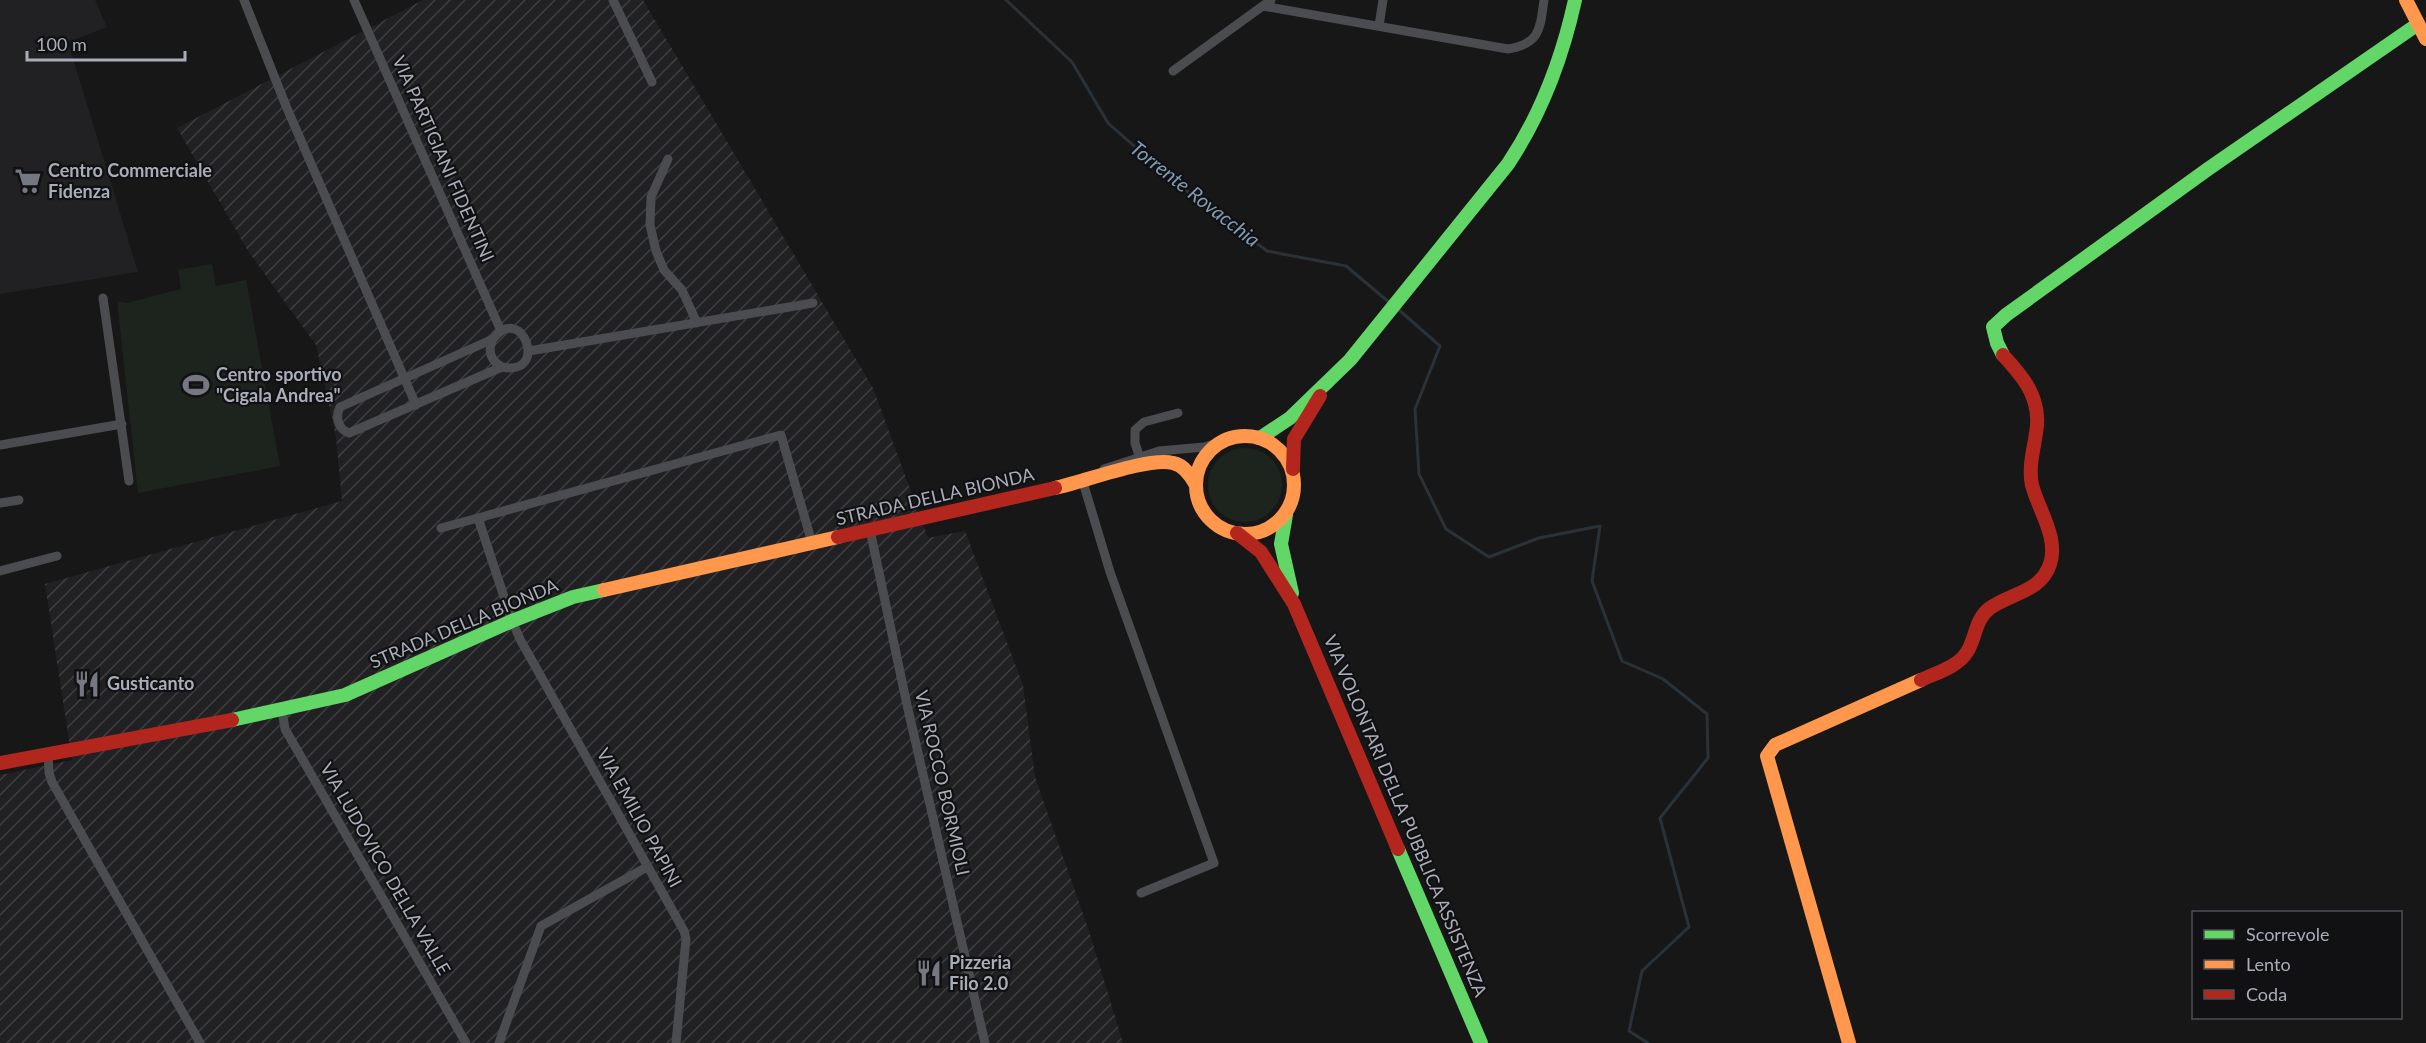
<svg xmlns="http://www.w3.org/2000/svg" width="2426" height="1043" font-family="Lato,sans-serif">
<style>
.built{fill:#212123}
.industrial{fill:url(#industrial-furrows)}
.grass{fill:#1d241e}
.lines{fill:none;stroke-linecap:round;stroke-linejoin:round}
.stream{stroke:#2a3239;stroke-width:3}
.street{stroke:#4b4c50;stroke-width:9}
.fast{stroke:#63d668;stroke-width:14}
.slow{stroke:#ff974d;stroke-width:14}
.jam{stroke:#b3261e;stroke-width:14}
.labels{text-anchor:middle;stroke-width:4.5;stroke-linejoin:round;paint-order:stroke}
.street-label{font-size:18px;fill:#a8adb8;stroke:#111113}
.poi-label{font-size:18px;font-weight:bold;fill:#a8adb8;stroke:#111113;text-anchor:start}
.water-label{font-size:20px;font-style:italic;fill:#7f9bb3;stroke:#111113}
</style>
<defs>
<pattern id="industrial-furrows" width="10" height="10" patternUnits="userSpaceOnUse" patternTransform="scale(1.5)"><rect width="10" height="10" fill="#212123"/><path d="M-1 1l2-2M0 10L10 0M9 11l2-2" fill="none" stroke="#3e3f41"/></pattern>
</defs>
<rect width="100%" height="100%" fill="#171717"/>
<path class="built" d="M 0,0 L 95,0 L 107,27 L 68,42 L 138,272 L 0,294 Z"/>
<path class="industrial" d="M 423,0 L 643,0 L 873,388 L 928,538 L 965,531 L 1023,685 L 1035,777 L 1089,931 L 1123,1043 L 0,1043 L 0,775 L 72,760 L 45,584 L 342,501 L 336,437 L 316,345 L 248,251 L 177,128 Z"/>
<path class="grass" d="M 212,264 L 216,286 L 246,280 L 280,466 L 138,493 L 117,301 L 127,303 L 181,289 L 178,270 Z
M1208 485a37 37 0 1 1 74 0a37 37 0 1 1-74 0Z"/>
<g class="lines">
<path class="stream" d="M 1006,0 L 1072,62 L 1108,123 L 1176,183 L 1267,251 L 1346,266 L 1390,303
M 1398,309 L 1440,346 L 1415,409 L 1419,474 L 1446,529 L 1489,557 L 1539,538 L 1600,526 L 1592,581 L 1622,661 L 1663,679 L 1707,714 L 1708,758 L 1660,818 L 1689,927 L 1642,971 L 1629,1031 L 1648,1043"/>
<path class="street" d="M 244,0 L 286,106 L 416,405
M 354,0 L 501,331
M 613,0 L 652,82
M 1263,6 L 1508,49 C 1540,44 1540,29 1544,0
M 1379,26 L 1383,0
M 1173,71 L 1271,0
M 668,159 L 651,197 L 650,225 L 656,251 L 664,270 L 682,290 L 697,323
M 103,298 L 129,481
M 493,339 C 487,351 491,361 502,367 C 550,377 522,301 493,339 L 340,407 C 335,417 338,429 349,433 L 502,367
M 529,351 L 813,303
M 0,445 L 122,424
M 1141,461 L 1135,443 L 1135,430 L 1144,422 L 1178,413
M 1104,469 L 1159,451 L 1204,447 L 1221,442
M 1082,479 L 1110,572 L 1214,863 L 1141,893
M 0,503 L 19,500
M 441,528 L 478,518
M 870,530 L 907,705 L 985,1043
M 0,571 L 57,556
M 282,710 L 285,729 L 466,1043
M 48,753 L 49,773 L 52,782 L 200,1043
M 499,1043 L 541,926 L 647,867
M 676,1043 L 686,939 L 684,931 L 521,641 L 512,621 L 478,518 L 781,435 L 812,543"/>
<path class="fast" d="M 2003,355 L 1997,343 L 1993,327 L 2006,315 L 2208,169 L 2418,24
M 1260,438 L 1290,418 L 1350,360 L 1508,164 C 1542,113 1562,59 1575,0
M 1286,515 L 1281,544 L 1292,593
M 232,720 L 345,695 L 512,621 L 573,597 L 604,590
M 1398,849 L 1481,1043"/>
<path class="slow" d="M 2406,0 L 2426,39
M1196 485a49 49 0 1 1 98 0a49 49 0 1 1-98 0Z
M 1055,488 C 1083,482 1148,457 1173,463 C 1184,465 1191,476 1196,485
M 604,590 L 838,537
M 1849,1043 L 1767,756 L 1775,745 L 1921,680"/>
<path class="jam" d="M 1293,469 L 1294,439 L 1320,396
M 1237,533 L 1261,552 L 1294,604 L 1398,849
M 838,537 L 1055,488
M 1921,680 C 1936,673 1958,667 1967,652 C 1976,638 1975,619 1990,608 C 2011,593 2041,592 2050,564 C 2059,538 2038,509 2032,485 C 2026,457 2043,430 2035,404 C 2030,384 2016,370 2003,355
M 0,763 L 232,720"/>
</g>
<defs>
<g id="supermarket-bare" transform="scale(2.07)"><path d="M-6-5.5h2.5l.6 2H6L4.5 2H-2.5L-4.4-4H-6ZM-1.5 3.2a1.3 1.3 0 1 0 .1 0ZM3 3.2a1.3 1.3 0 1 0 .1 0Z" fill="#757880" stroke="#111113" stroke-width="2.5" paint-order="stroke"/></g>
<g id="stadium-bare" transform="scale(2.07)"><path d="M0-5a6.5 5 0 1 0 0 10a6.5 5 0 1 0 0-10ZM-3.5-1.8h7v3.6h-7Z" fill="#757880" stroke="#111113" stroke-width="2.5" paint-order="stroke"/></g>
<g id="restaurant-bare" transform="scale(2.07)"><path d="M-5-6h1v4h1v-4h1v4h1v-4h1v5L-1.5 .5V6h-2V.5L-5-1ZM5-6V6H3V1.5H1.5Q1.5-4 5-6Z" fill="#757880" stroke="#111113" stroke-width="2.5" paint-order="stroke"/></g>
</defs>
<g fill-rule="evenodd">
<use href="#supermarket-bare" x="28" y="181"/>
<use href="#stadium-bare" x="196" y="385"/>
<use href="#restaurant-bare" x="87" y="684"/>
<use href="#restaurant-bare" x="929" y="973"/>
</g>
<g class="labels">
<g class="street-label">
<text transform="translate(443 159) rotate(66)" y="6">VIA PARTIGIANI FIDENTINI</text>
<text transform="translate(935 497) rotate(-13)" y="6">STRADA DELLA BIONDA</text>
<text transform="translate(464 624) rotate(-23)" y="6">STRADA DELLA BIONDA</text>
<text transform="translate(942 783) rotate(77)" y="6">VIA ROCCO BORMIOLI</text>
<text transform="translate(1405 816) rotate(67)" y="6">VIA VOLONTARI DELLA PUBBLICA ASSISTENZA</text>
<text transform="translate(639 818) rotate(61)" y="6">VIA EMILIO PAPINI</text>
<text transform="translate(385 869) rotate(60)" y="6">VIA LUDOVICO DELLA VALLE</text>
</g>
<g class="poi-label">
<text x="48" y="177">Centro Commerciale<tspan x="48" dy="21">Fidenza</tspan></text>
<text x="216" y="381">Centro sportivo<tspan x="216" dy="21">"Cigala Andrea"</tspan></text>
<text x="107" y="690">Gusticanto</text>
<text x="949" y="969">Pizzeria<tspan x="949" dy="21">Filo 2.0</tspan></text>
</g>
<g class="water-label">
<text transform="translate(1195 194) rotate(38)" y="7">Torrente Rovacchia</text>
</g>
</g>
<rect x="2192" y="911" width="210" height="108" fill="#111113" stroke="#4d4f55" stroke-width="1.5"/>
<rect x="2204" y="930" width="30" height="9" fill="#63d668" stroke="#4d4f55" stroke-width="1.5"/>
<text x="2246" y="941" font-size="18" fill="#a8adb8">Scorrevole</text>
<rect x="2204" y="960" width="30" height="9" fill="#ff974d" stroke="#4d4f55" stroke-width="1.5"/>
<text x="2246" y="971" font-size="18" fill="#a8adb8">Lento</text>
<rect x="2204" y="990" width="30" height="9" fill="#b3261e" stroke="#4d4f55" stroke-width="1.5"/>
<text x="2246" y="1001" font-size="18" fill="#a8adb8">Coda</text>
<path d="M27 51v9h158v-9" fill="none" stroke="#a8adb8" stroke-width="3"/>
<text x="36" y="51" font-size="18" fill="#a8adb8" stroke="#111113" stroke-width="4.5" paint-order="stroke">100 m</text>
</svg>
